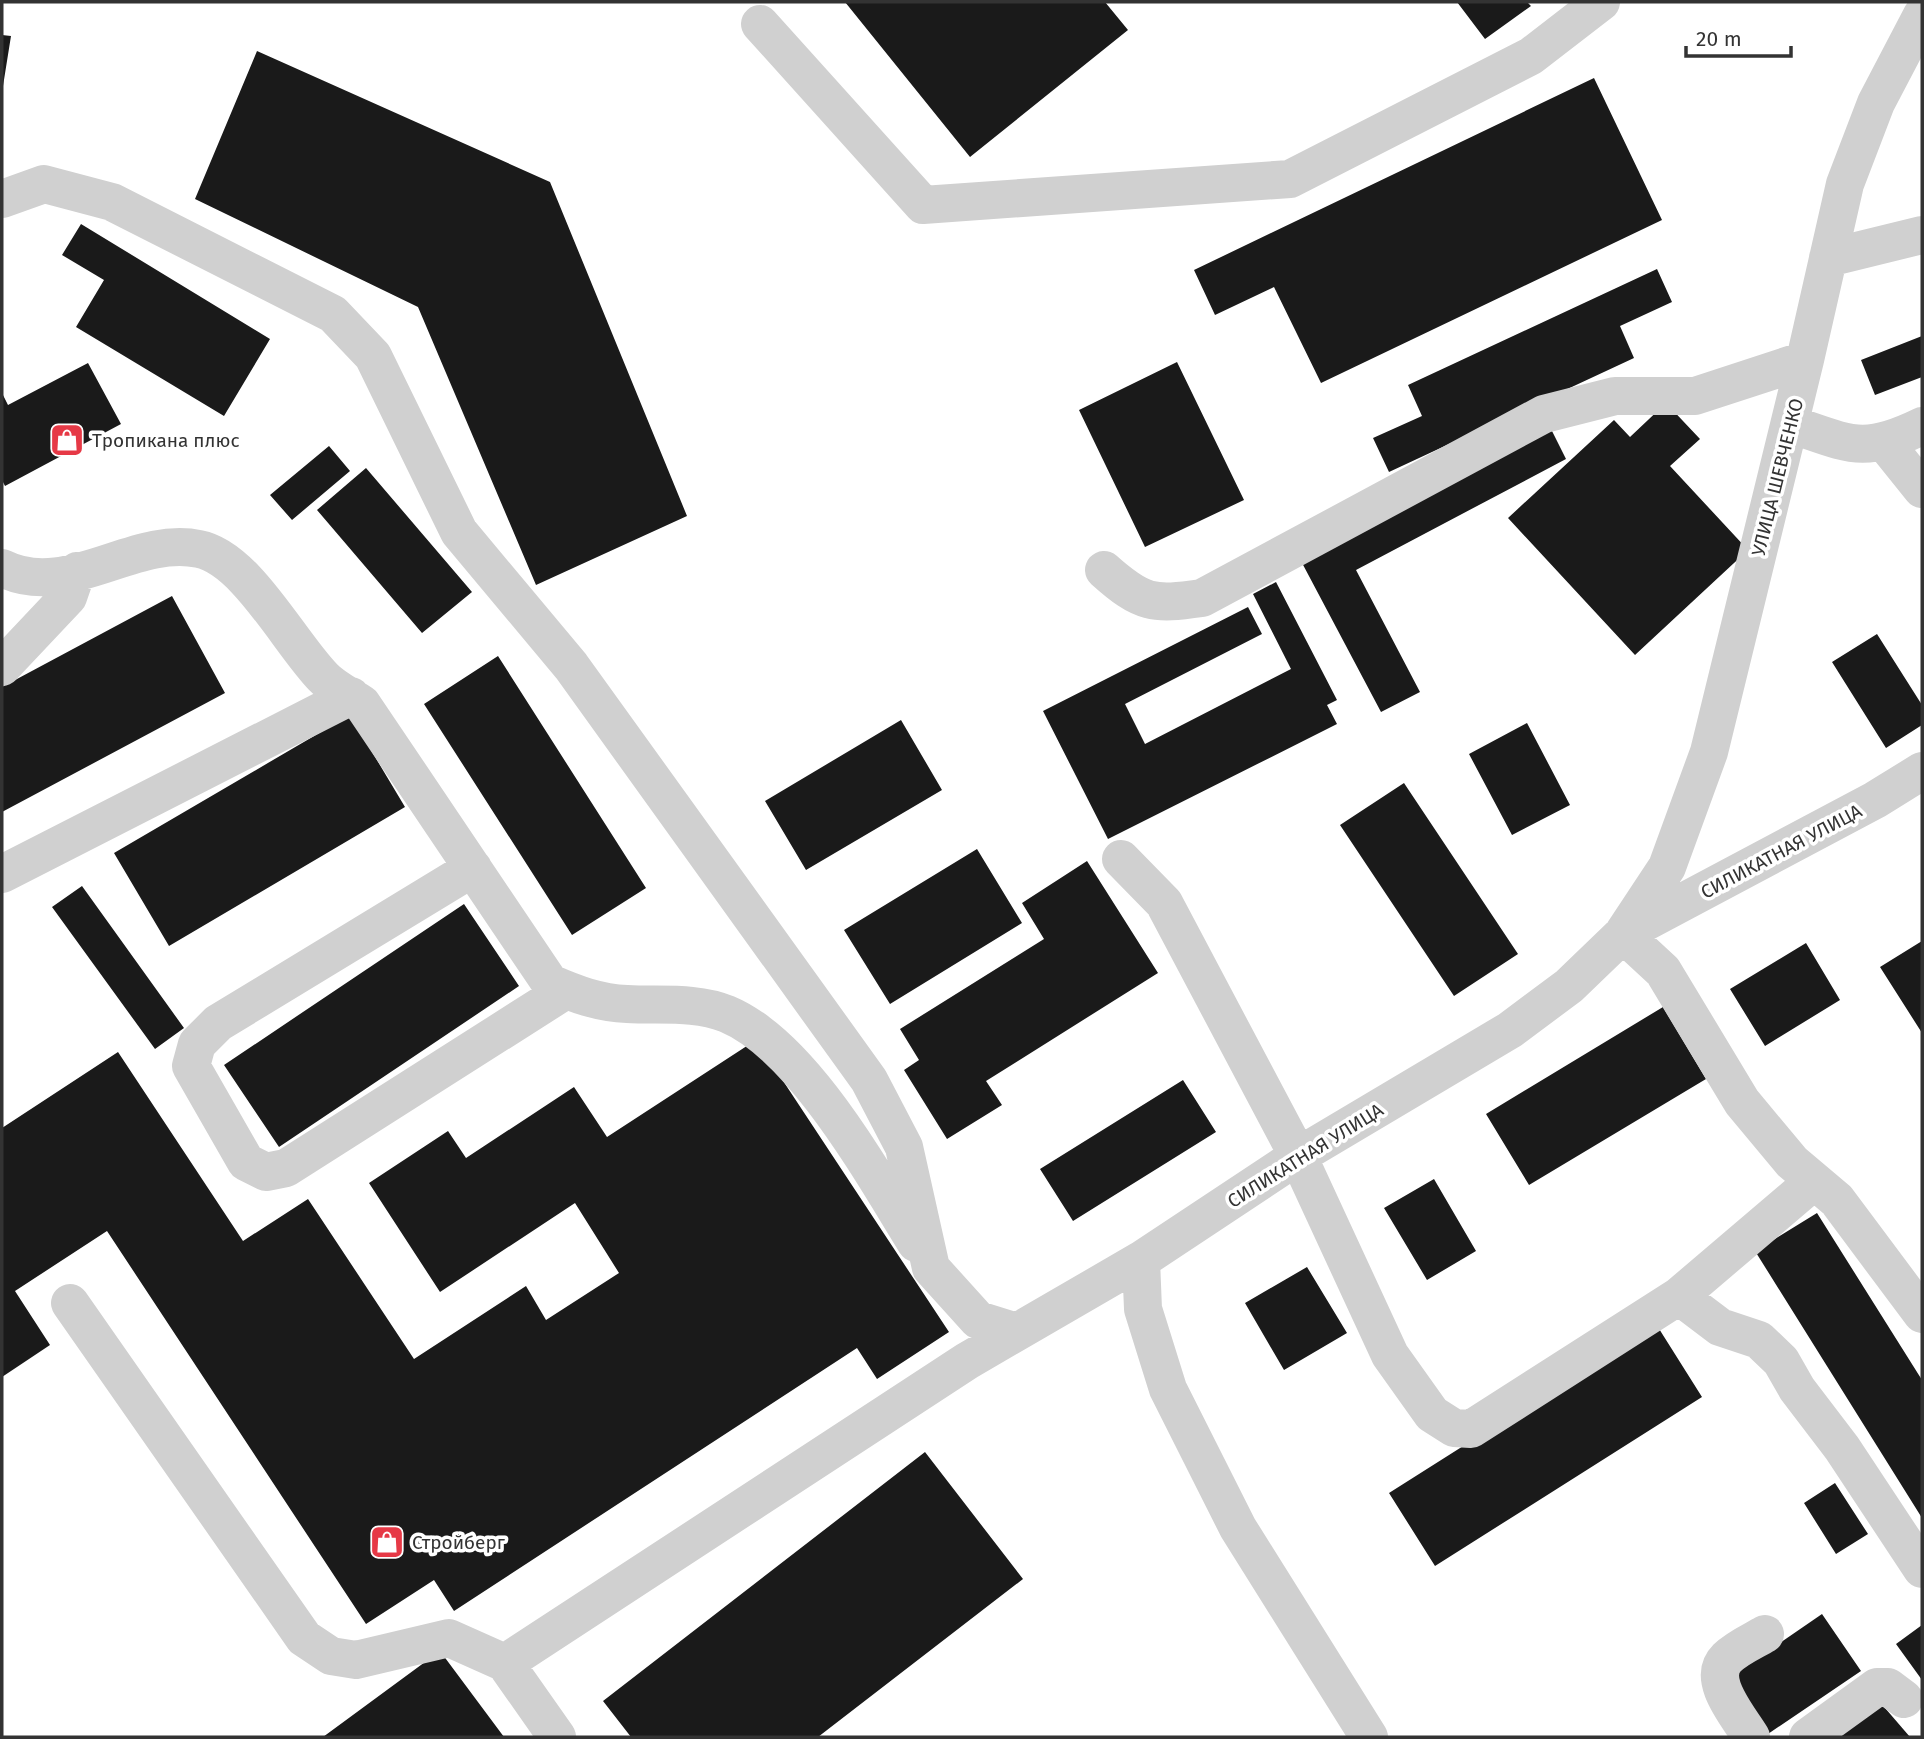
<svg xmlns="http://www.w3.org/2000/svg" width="1924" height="1739" font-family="'Fira Sans',sans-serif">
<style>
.building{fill:#1a1a1a}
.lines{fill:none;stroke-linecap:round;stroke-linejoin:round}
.minor{stroke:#d0d0d0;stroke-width:38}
.labels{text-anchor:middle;stroke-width:7;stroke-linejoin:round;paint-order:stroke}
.poi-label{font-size:19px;fill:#333;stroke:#fff;text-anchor:start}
.street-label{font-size:19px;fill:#333;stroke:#fff}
</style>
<rect width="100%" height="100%" fill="#fff"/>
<path class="building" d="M 845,2 L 1105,2 L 1128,30 L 970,157 Z
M 1457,2 L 1527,2 L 1531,6 L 1485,39 Z
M 2,35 L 11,36 L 3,86 L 2,86 Z
M 257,51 L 550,182 L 687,516 L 536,585 L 418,307 L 195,199 Z
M 1594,78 L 1662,220 L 1321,383 L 1274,287 L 1215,315 L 1194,270 Z
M 81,224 L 270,339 L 224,416 L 76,327 L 104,280 L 62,255 Z
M 1657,269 L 1672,302 L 1620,326 L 1634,358 L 1389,472 L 1373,438 L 1422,416 L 1408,385 Z
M 1922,336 L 1922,377 L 1875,395 L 1861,360 Z
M 1177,362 L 1244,500 L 1145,547 L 1079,410 Z
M 88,363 L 121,424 L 5,486 L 2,480 L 2,393 L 8,405 Z
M 1666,403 L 1700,439 L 1670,466 L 1748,550 L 1635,655 L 1508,518 L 1614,420 L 1630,437 Z
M 1551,429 L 1566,459 L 1356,570 L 1420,692 L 1381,712 L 1301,561 Z
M 329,446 L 350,471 L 292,520 L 270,495 Z
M 366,468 L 472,592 L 422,633 L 317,510 Z
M 1276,582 L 1337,700 L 1327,705 L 1337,724 L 1108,839 L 1043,711 L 1248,607 L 1262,634 L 1125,704 L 1145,744 L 1291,669 L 1253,594 Z
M 172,596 L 225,693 L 2,812 L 2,687 Z
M 1877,634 L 1922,705 L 1922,725 L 1886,748 L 1832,662 Z
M 498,656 L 646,888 L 572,935 L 424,704 Z
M 350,715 L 405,807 L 169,946 L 114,853 Z
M 901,720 L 942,790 L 806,870 L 765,801 Z
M 1527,723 L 1570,805 L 1512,835 L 1469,754 Z
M 1404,783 L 1518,954 L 1454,996 L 1340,825 Z
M 977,849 L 1022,923 L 890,1004 L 844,930 Z
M 1087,861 L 1158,973 L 986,1081 L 1002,1105 L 947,1139 L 904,1070 L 919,1060 L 900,1029 L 1044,939 L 1022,903 Z
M 82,886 L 184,1028 L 155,1049 L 52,907 Z
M 464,904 L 519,986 L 279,1147 L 224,1065 Z
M 1922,941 L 1922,1033 L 1880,967 Z
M 1806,943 L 1840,1000 L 1765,1046 L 1730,989 Z
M 1663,1007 L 1706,1079 L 1529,1185 L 1486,1114 Z
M 756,1040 L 949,1332 L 877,1379 L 857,1348 L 454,1611 L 434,1580 L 366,1624 L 107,1231 L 15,1291 L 50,1345 L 2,1377 L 2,1128 L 118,1052 L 243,1241 L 308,1199 L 414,1359 L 526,1286 L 546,1320 L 619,1273 L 575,1203 L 440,1292 L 369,1183 L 448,1131 L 466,1158 L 574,1087 L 607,1137 Z
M 1183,1080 L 1216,1132 L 1073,1221 L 1040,1169 Z
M 1434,1179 L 1476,1251 L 1427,1280 L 1384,1208 Z
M 1817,1213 L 1922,1380 L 1922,1518 L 1755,1251 Z
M 1307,1267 L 1347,1333 L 1284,1370 L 1245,1303 Z
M 1656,1324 L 1702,1397 L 1435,1566 L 1389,1493 Z
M 925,1452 L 1023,1579 L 818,1737 L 631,1737 L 603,1701 Z
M 1835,1483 L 1868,1534 L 1836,1554 L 1804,1503 Z
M 1822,1614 L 1861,1671 L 1765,1736 L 1726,1680 Z
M 1922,1625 L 1922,1680 L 1896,1644 Z
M 440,1651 L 504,1737 L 323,1737 Z
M 1879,1701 L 1910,1737 L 1837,1737 Z"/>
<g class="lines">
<path class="minor" d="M 760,24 L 923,205 L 1290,179 L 1531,56 L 1601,2
M 2,199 L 44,184 L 112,202 L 333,314 L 373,356 L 459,532 L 571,666 L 869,1080 L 904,1147 L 931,1268 L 978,1320 L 1017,1332
M 1828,258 L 1922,235
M 1790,424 C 1850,444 1862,455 1922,426
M 1885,443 L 1922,489
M 2,568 C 67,601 133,535 199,549 C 246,558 289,642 323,677 C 333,688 350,696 362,704 L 550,983 C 575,994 599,1003 627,1004 C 660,1006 695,1001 727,1014 C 803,1046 873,1174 916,1243
M 1104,570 C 1142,604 1153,605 1202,598 L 1544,414 L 1615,396 L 1695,396 L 1805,360
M 2,667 L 68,597 L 77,571
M 1121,859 L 1164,903 L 1298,1156 L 1390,1355 L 1432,1414 L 1454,1428 L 1471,1429 L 1679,1296 L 1814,1181
M 473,868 L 218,1023 L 197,1044 L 191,1066 L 246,1162 L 266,1172 L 286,1168 L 566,990
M 2,874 L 351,696
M 1624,932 L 1667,867 L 1709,752 L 1805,360 L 1845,184 L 1876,103 L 1922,15
M 1623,934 L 1663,971 L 1742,1102 L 1792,1162 L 1837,1200 L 1922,1314
M 1679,1296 L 1720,1327 L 1759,1340 L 1781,1361 L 1797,1389 L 1842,1448 L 1922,1569
M 70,1303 L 304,1638 L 331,1656 L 356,1660 L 449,1638 L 505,1663
M 557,1737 L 505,1663 L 967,1361 L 1141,1260
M 1369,1737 L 1238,1528 L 1168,1389 L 1143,1309 L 1141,1260 L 1298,1156 L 1510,1030 L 1569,986 L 1623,934 L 1875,800 L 1922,771
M 1751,1737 C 1740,1718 1705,1680 1727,1658 C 1737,1648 1753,1641 1765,1634
M 1808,1737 L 1877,1687 L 1888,1687 L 1904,1699"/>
</g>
<defs>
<g id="shop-square" transform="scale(1.75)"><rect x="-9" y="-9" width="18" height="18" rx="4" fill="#e63946" stroke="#fff"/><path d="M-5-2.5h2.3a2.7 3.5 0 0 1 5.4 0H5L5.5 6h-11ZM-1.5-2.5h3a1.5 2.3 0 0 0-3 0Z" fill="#fff"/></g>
</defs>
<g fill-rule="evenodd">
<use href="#shop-square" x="67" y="440"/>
<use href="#shop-square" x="387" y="1542"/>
</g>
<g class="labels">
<g class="poi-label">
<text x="92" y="447">Тропикана плюс</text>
<text x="412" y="1549">Стройберг</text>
</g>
<g class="street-label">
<text transform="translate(1777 477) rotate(-76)" y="7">УЛИЦА ШЕВЧЕНКО</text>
<text transform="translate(1781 851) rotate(-28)" y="7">СИЛИКАТНАЯ УЛИЦА</text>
<text transform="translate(1305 1155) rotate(-32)" y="7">СИЛИКАТНАЯ УЛИЦА</text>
</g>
</g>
<rect width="1924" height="1739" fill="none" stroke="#333333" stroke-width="7"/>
<path d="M1686 46v10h105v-10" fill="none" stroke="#333333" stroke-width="3.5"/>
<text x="1696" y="46" font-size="21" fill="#333333" stroke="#ffffff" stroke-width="5" paint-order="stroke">20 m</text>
</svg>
